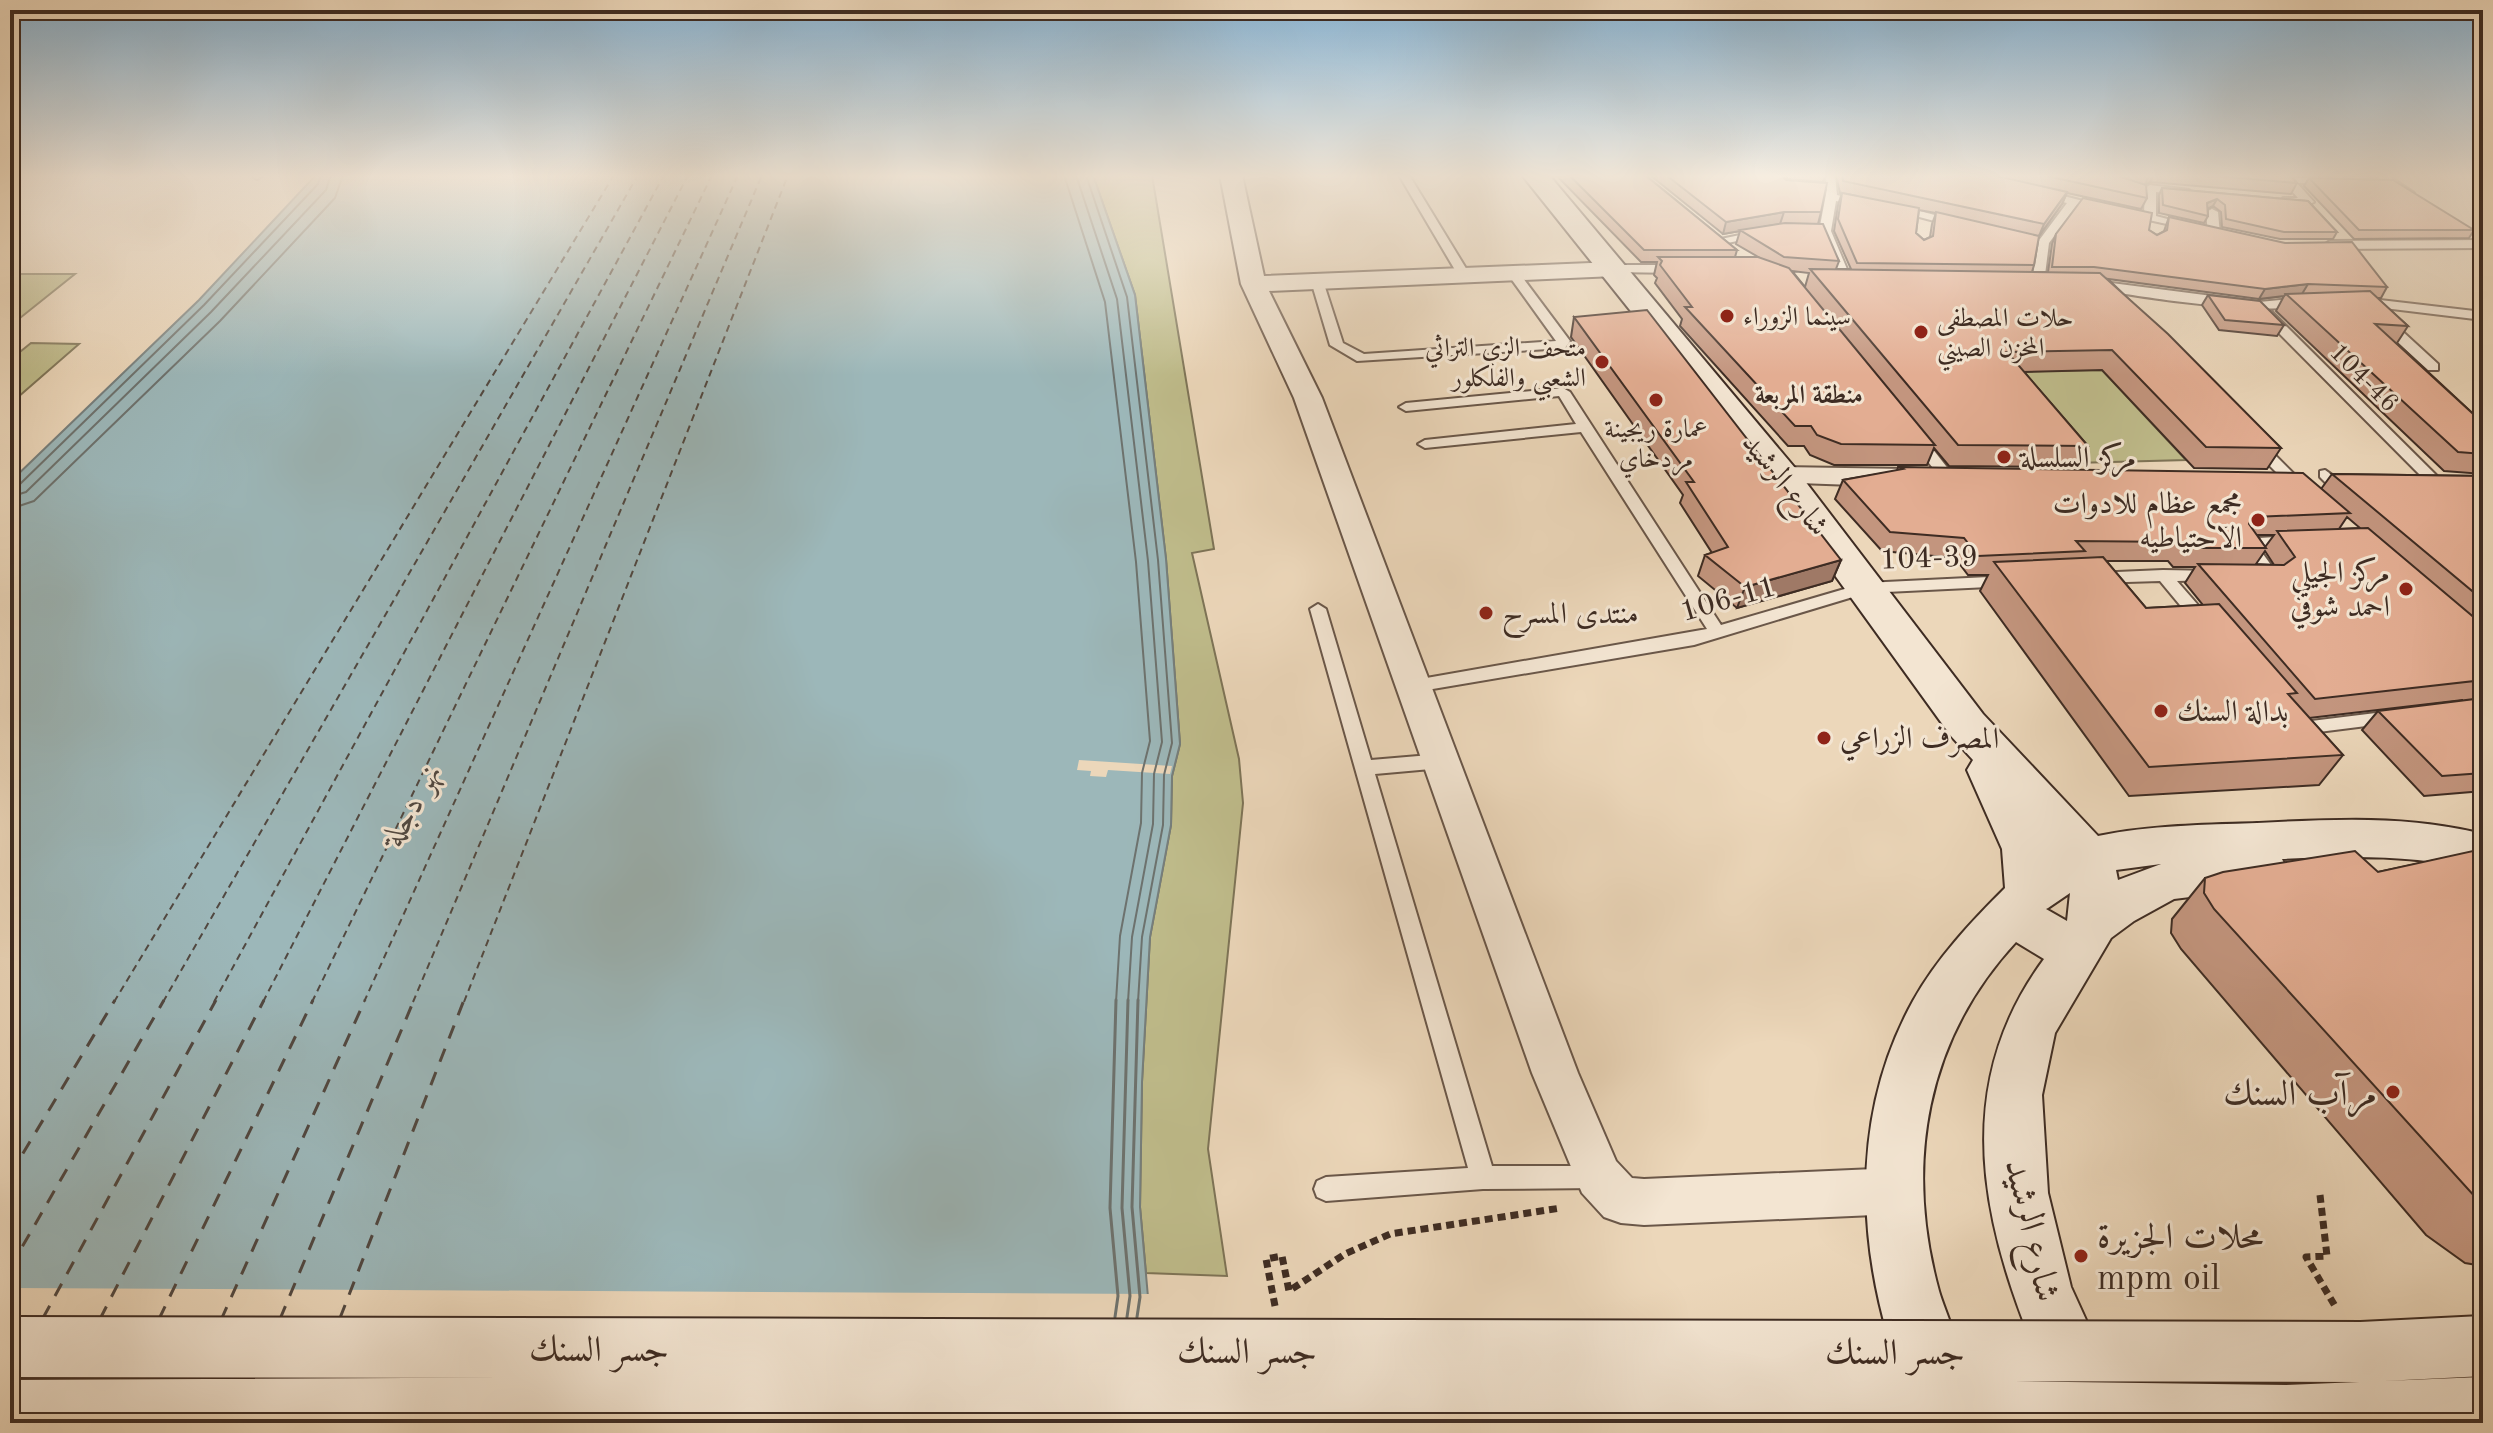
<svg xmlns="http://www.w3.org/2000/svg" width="2493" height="1433" font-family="'Old Standard TT',Amiri,serif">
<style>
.green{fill:#bfbc8b;stroke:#7e7457;stroke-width:2}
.water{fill:#9cb7b9;stroke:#767f7d;stroke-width:2}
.pier{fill:#ecd7ba}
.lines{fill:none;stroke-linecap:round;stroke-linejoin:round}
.shore-far1{stroke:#6d726e;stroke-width:2}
.shore{stroke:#6d726e;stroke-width:3}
.ferry-far1{stroke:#514841;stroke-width:2;stroke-dasharray:7 5;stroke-linecap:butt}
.ferry{stroke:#514841;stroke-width:3;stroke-dasharray:14 11;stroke-linecap:butt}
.service-casing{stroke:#6a5749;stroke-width:4}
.minor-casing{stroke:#6a5749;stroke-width:4}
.secondary-casing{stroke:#3e2c23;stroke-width:4}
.path{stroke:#3e2c23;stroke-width:7;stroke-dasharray:8 5;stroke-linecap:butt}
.service{fill:#f3e5d2;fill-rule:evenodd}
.minor{fill:#f3e5d2;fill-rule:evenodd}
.secondary{fill:#f3e5d2;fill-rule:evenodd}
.secondary-bridge-casing{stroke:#3e2c23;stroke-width:64;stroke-linecap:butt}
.secondary-bridge{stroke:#f3e5d2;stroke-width:60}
.wall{fill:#c3957e;stroke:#3e2c23;stroke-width:2;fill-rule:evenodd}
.shaded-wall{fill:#9f7966;stroke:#3e2c23;stroke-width:2}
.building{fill:#e3ad92;stroke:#3e2c23;stroke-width:2}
.poi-dot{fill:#8f2418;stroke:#f3e5d2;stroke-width:3}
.labels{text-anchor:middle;stroke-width:6;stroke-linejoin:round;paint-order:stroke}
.far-poi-label{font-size:26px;fill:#3e2c23;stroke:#f3e5d2;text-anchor:start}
.far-street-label{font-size:26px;fill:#3e2c23;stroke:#f3e5d2}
.far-neighbourhood-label{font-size:26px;font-weight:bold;fill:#3e2c23;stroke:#f3e5d2}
.poi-label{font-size:30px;fill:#3e2c23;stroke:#f3e5d2;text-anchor:start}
.street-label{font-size:30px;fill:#3e2c23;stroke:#f3e5d2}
.water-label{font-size:32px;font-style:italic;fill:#514841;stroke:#f3e5d2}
.near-poi-label{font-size:36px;fill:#3e2c23;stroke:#f3e5d2;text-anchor:end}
.near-street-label{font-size:36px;fill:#3e2c23;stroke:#f3e5d2}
</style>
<rect width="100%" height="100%" fill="#ecd7ba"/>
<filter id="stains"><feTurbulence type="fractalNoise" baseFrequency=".0025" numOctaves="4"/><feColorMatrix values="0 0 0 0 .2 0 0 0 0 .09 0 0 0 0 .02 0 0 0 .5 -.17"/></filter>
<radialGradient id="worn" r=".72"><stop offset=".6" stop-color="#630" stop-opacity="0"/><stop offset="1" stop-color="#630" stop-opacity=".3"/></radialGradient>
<path class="green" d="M 1093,175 L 1152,175 L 1214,549 L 1192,553 L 1239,759 L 1243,803 L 1208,1149 L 1227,1276 L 1146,1273 L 1140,1207 L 1142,1082 L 1150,937 L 1171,825 L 1172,776 L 1180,744 L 1166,559 L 1135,295 Z
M 10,274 L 75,274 L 10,326 Z
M 31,343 L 79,344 L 10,404 L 10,360 Z
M 2102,370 L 2186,460 L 2074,463 L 1999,372 Z"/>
<path class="water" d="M 316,175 L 1093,175 L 1135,295 L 1166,559 L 1180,744 L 1172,776 L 1171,825 L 1150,937 L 1142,1082 L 1140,1207 L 1148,1297 L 10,1423 L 10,482 L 199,300 Z"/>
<path class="pier" d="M 1079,760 L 1172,766 L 1170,774 L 1108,770 L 1106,777 L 1090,776 L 1091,771 L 1077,770 Z
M 10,1288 L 1152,1294 L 1152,1298 L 1136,1423 L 10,1423 Z"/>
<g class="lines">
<path class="shore-far1" d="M 1064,175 L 1105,302 L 1136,562 L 1150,741 L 1142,773 L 1141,823 L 1120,936 L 1116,1002
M 1076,175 L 1117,299 L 1148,561 L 1162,742 L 1154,774 L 1153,824 L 1132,937 L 1128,1002
M 1086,175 L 1127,297 L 1158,560 L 1172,743 L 1164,775 L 1163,825 L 1142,937 L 1138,1002
M 10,487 L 19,485 L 204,305 L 318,184 L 321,175
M 10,497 L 26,492 L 211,312 L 326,190 L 331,175
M 10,509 L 34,501 L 220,321 L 335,198 L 343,175"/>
<path class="shore" d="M 1115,1317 L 1118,1296 L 1110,1208 L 1116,1000
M 1127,1317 L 1130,1296 L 1122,1208 L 1128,1000
M 1137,1317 L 1140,1297 L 1132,1207 L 1138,1000"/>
<path class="ferry-far1" d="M 114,1002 L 614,175
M 163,1002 L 638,175
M 214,1002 L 664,175
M 263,1002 L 688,175
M 312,1002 L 712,175
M 364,1002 L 738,175
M 413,1002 L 762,175
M 464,1002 L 788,175"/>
<path class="ferry" d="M 10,1175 L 115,1000
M 10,1268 L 164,1000
M 43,1318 L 216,1000
M 340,1318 L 464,1000
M 100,1319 L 264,1000
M 159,1319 L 313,1000
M 280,1319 L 414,1000
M 221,1320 L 365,1000"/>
<g class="service-casing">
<path id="service" d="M 263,175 L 257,179 L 252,176 L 252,175 Z
M 1399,175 L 1409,175 L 1470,275 L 1468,278 L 1458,275 Z
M 1825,175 L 1835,175 L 1837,195 L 1870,203 L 1864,206 L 1836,201 L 1831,231 L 1852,281 L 1846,285 L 1840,281 L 1819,231 L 1827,189 Z
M 2375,175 L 2387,175 L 2414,193 L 2404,195 Z
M 2284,178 L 2332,178 L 2337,181 L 2332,184 L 2297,183 L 2314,202 L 2308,205 L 2283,202 L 2283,198 L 2298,198 L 2284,182 Z
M 2150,185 L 2189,190 L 2191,192 L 2185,195 L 2156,192 L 2156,216 L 2194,226 L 2194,230 L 2126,215 L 2126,211 L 2144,213 L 2145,188 Z
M 2040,190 L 2107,207 L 2101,210 L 2077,205 L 2049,243 L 2044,283 L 2038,287 L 2032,283 L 2037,245 L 2008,236 L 2014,233 L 2040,239 L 2067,203 L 2036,195 L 2036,191 Z
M 1897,205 L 1961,222 L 1963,224 L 1957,227 L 1893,210 L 1891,208 Z
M 2212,209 L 2218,212 L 2220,234 L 2214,237 L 2208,234 L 2206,212 Z
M 1759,231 L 1765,234 L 1763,236 L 1722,244 L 1716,240 Z
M 2483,240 L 2483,248 L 2330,249 L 2324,245 L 2330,241 Z
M 1615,265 L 1679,265 L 1685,269 L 1679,273 L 1611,272 L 1611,266 Z
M 1513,269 L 1517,270 L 1570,341 L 1565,348 L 1357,361 L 1330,345 L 1311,281 L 1317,277 L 1323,281 L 1343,343 L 1364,354 L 1556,341 L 1507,273 Z
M 2096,281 L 2259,302 L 2301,298 L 2307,302 C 2282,320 2127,295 2092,288 L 2092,282 Z
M 2363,298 L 2483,312 L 2483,320 L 2359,305 L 2357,302 Z
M 2263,311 L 2271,311 L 2441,480 L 2441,486 L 2431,486 L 2263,317 Z
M 2380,320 L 2390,320 L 2438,364 L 2438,370 L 2428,370 L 2380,326 Z
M 1563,388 L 1570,392 L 1721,625 L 1865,583 L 2009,576 L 2017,581 L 2009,586 L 1866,593 L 1694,645 L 1415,692 L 1409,690 L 1406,686 L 1409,682 L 1415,680 L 1707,629 L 1581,432 L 1425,448 L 1418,444 L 1425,440 L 1576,424 L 1559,396 L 1406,411 L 1399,407 L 1406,403 Z
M 1916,433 L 1921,434 L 1953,475 L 1953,481 L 1943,481 L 1911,440 L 1911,434 Z
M 2257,441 L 2262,442 L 2306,486 L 2306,492 L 2296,492 L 2252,448 L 2252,442 Z
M 2325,470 L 2339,480 L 2339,486 L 2329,486 L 2320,477 L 2320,471 Z
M 2292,536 L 2298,538 L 2300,541 L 2298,544 L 2258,547 L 2279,576 L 2271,581 L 2256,580 L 2254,576 L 2260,572 L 2239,542 L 2241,539 Z
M 2163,570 L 2219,571 L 2221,575 L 2219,579 L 2213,580 L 2177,581 L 2211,620 L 2213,624 L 2211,628 L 2199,628 L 2160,581 L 2094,583 L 2086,578 L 2094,573 Z
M 1318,604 L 1326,609 L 1371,760 L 1442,754 L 1449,756 L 1451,761 L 1449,766 L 1442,768 L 1375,774 L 1492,1166 L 1598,1166 L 1607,1169 L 1610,1177 L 1607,1185 L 1598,1188 L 1483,1189 L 1326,1201 L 1317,1197 L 1314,1189 L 1317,1181 L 1326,1177 L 1468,1168 L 1310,609 Z
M 2392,711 L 2401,717 L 2398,722 L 2295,735 L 2286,729 L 2295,723 Z"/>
</g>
<g class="minor-casing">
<path id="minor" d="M 1220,175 L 1242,175 L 1264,276 L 1615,262 L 1627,269 L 1615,276 L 1269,291 L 1322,398 L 1578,1073 L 1616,1161 L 1632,1178 L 1644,1179 L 1897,1168 L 1914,1175 L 1921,1191 L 1914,1207 L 1897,1214 L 1644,1225 L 1621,1223 L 1604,1217 L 1582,1193 L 1532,1073 L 1294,398 L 1241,284 Z
M 1782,467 L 1908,469 L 1918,472 L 1923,478 L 1918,484 L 1908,487 L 1772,482 L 1767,476 L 1772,470 Z"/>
</g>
<g class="secondary-casing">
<path id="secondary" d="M 1522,175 L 1549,175 L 1795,468 L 1983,714 L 2098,836 C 2151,825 2203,825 2257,823 C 2334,819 2407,815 2483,834 L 2483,872 C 2415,854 2352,856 2282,859 L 2287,869 L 2280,883 L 2263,888 L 2174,899 L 2134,921 L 2111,938 L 2055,1033 L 2042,1095 L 2048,1193 L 2071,1287 L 2112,1377 L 2102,1400 L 2079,1410 L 2056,1400 C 1991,1254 1939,1101 2044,959 L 2016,942 C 1926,1039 1904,1164 1939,1291 C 1944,1309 1968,1364 1967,1378 C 1966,1385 1960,1395 1957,1401 L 1934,1411 L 1911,1401 C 1858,1273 1844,1126 1913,1001 C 1937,958 1971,922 2005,888 L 2002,849 L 1967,770 L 1973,760 L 1951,736 L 1769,484 ZM 2161,864 L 2118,880 L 2116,870 ZM 2070,893 L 2067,921 L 2046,909 L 2048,908 Z"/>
</g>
<path class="path" d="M 2320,1195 L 2327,1256 L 2306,1257 L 2335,1306
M 1275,1306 L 1266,1259 L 1282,1256 L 1289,1291 L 1345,1254 L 1390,1234 L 1561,1208"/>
<use href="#service" class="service"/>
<use href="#minor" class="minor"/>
<use href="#secondary" class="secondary"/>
<g class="secondary-bridge-casing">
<path id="secondary-bridge" d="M 10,1347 L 2362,1352 L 2483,1346
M 10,1410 L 1399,1403 L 2286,1415 L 2483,1407"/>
</g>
<use href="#secondary-bridge" class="secondary-bridge"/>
</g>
<path class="wall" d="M 1556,175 L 1645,175 L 1737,250 L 1735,257 L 1760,258 L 1736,244 L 1740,231 L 1723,234 L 1650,175 L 1825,175 L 1823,182 L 1786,179 L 1821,212 L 1818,224 L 1839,261 L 1836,269 L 1851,269 L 1834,231 L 1838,205 L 1842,193 L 1857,196 L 1840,193 L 1836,175 L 2375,175 L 2374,176 L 2291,176 L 2297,183 L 2291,194 L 2150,182 L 2145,184 L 2147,198 L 2141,209 L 2067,193 L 2062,204 L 2039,236 L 2034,265 L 2032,272 L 2048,272 L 2052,244 L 2056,234 L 2149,230 L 2157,235 L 2164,231 L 2169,217 L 2387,287 L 2381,298 L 2377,298 L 2408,326 L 2397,343 L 2483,423 L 2483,474 L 2444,471 L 2276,311 L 2284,296 L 2259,299 L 2108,279 L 2281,448 L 2267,469 L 2194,468 L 2102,370 L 2024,372 L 2088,446 L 2078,467 L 1949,466 L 1934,448 L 1927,465 L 1834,465 L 1810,455 L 1804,446 L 1788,446 L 1680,326 L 1682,319 L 1655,283 L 1657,278 L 1654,275 L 1657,262 L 1641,262 ZM 1919,210 L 1936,213 L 1932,224 L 1930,237 L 1924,240 L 1916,233 ZM 1792,271 L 1809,273 L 1805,287 Z
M 2309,178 L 2474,230 L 2469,238 L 2354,239 L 2304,186 Z
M 2162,188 L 2308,201 L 2337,232 L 2333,239 L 2280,239 L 2222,227 L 2221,212 L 2213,206 L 2208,209 L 2208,216 L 2204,223 L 2159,213 L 2159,195 Z
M 2208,295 L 2284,325 L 2277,336 L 2219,330 L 2202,305 Z
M 1574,317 L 1841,560 L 1832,581 L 1737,608 L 1698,576 L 1705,555 L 1712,553 L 1680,503 L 1683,495 L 1571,337 Z
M 1898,467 L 2321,489 L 2332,474 L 2483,476 L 2483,791 L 2424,796 L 2362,730 L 2378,711 L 2463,700 L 2309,718 L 2343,755 L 2319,785 L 2129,796 L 1980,591 L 1988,575 L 1968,575 L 1955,558 L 1882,551 L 1835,499 L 1843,480 L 1897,471 ZM 2347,517 L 2360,528 L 2339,529 ZM 2257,535 L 2274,535 L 2265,547 ZM 2265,551 L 2274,565 L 2256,564 ZM 2106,561 L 2168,561 L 2173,567 L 2195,567 L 2185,583 L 2203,605 L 2146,608 Z
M 2483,850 L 2483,1266 L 2465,1263 L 2426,1235 L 2181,949 L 2171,933 L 2172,919 L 2205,878 L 2378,872 Z"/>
<path class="shaded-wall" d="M 2149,175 L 2154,175 L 2150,182 L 2145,185 Z
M 2067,192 L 2062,204 L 2039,236 L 2044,224 Z
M 2217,199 L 2213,206 L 2203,211 L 2207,203 Z
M 1784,212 L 1780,224 L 1723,234 L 1726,222 Z
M 2308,284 L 2302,294 L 2286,294 L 2284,296 L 2259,299 L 2265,289 Z
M 1841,560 L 1832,581 L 1737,608 L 1745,587 Z"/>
<path class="building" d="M 1569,175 L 1645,175 L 1737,250 L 1644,250 Z
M 1666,175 L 1781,175 L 1786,180 L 1827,183 L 1821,212 L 1784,212 L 1726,222 Z
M 1842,175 L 1993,175 L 2067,192 L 2044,224 L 1843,181 Z
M 2042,175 L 2115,175 L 2146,185 L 2147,198 Z
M 2205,175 L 2290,175 L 2297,183 Z
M 2309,178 L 2393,180 L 2474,230 L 2359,230 Z
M 2162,188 L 2308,201 L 2337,232 L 2284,232 L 2226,219 L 2225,205 L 2217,199 L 2207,203 L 2208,216 L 2163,205 Z
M 1842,193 L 1919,208 L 1916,233 L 1924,240 L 1933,236 L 1936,212 L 2039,236 L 2034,265 L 1857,263 L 1838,219 Z
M 2083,198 L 2152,213 L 2149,230 L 2157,235 L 2167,230 L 2169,217 L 2285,243 L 2352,242 L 2387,287 L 2308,284 L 2265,289 L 2094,267 L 2052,267 L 2056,234 Z
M 1785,223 L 1823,224 L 1839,261 L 1784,257 L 1740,230 Z
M 1658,257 L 1758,257 L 1789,268 L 1935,445 L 1841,444 L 1817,435 L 1811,426 L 1795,426 L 1685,307 L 1692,307 L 1660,265 L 1662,261 Z
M 1810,269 L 2100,273 L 2168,334 L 2281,448 L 2206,447 L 2112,350 L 2007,352 L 2088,446 L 1958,445 Z
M 2370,291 L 2408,326 L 2375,324 L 2483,423 L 2483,454 L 2458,452 L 2286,294 Z
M 2208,295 L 2260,301 L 2284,325 L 2225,320 Z
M 1647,310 L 1841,560 L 1745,587 L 1705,555 L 1728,547 L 1686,482 L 1694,482 L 1574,317 Z
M 1898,467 L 2303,473 L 2350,513 L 2253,517 L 2249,524 L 2266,548 L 2185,548 L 2180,542 L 2076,541 L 2085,551 L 1978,556 L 1964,538 L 1890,532 L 1843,480 L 1903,469 Z
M 2332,474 L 2483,476 L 2483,600 Z
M 2368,528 L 2483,625 L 2483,680 L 2315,699 L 2198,564 L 2284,565 L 2295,557 L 2277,531 Z
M 2103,557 L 2146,608 L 2219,604 L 2297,693 L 2288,694 L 2343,755 L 2149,767 L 1994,562 Z
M 2483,698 L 2483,773 L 2442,776 L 2378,711 Z
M 2482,849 L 2483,850 L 2483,1204 L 2477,1199 L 2214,909 L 2204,893 L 2205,878 L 2223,872 L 2355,851 L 2378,872 Z"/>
<linearGradient id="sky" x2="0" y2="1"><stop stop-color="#89b5d5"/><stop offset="0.47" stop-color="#f6ede0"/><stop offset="1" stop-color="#f6ede0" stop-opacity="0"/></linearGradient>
<rect width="2493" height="375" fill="url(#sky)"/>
<g class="poi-dot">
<circle cx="1727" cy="316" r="8"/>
<circle cx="1921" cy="332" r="8"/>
<circle cx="1602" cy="362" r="8"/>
<circle cx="1656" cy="400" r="8"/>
<circle cx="2004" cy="457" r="8"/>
<circle cx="2258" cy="520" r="8"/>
<circle cx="2406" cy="589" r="8"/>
<circle cx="1486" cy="613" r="8"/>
<circle cx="2161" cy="711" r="8"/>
<circle cx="1824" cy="738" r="8"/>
<circle cx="2393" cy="1092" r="8"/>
<circle cx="2081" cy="1256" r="8"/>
</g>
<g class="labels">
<g class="far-poi-label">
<text x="1743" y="325">سينما الزوراء</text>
<text x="1937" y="326">حلات المصطفى<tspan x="1937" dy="30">المخزن الصيني</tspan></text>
<text x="1586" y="356" text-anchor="end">متحف الزي التراثي<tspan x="1586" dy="30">الشعبي والفلكلور</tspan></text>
<text x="1656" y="437" text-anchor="middle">عمارة ريجينة<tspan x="1656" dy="30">مردخاي</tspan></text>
</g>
<g class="far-street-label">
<text transform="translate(2365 377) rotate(45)" y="9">104-46</text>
</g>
<g class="far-neighbourhood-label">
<text x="1809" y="403">منطقة المربعة</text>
</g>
<g class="poi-label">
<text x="2020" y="467">مركز السلسلة</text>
<text x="2242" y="513" text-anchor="end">مجمع عظام للادوات<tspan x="2242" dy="34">الاحتياطيه</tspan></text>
<text x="2390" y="582" text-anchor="end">مركز الجيلي<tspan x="2390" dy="34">احمد شوقي</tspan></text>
<text x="1502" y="623">منتدى المسرح</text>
<text x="2177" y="721">بدالة السنك</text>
<text x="1840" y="748">المصرف الزراعي</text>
</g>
<g class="street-label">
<text transform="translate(1786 484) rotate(52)" y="10">شارع الرشيد</text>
<text transform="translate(1929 557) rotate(-2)" y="10">104-39</text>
<text transform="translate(1728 598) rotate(-16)" y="10">106-11</text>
</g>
<g class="water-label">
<text transform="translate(411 804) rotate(-61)" y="11">نهر دجلة</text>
</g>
<g class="near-poi-label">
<text x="2377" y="1105">مرآب السنك</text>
<text x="2097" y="1248" text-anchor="start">محلات الجزيرة<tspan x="2097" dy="41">mpm oil</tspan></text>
</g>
<g class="near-street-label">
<text transform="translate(2034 1230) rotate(77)" y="13">شارع الرشيد</text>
<text x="599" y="1361">جسر السنك</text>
<text x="1247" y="1363">جسر السنك</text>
<text x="1895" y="1364">جسر السنك</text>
</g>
</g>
<rect width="2493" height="1433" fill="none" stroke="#ecd7ba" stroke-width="40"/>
<rect x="12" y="12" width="2469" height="1409" fill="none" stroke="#3e2c23" stroke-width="4"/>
<rect x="20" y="20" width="2453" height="1393" fill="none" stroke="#3e2c23" stroke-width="2"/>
<rect width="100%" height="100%" filter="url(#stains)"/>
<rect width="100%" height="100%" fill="url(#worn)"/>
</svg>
